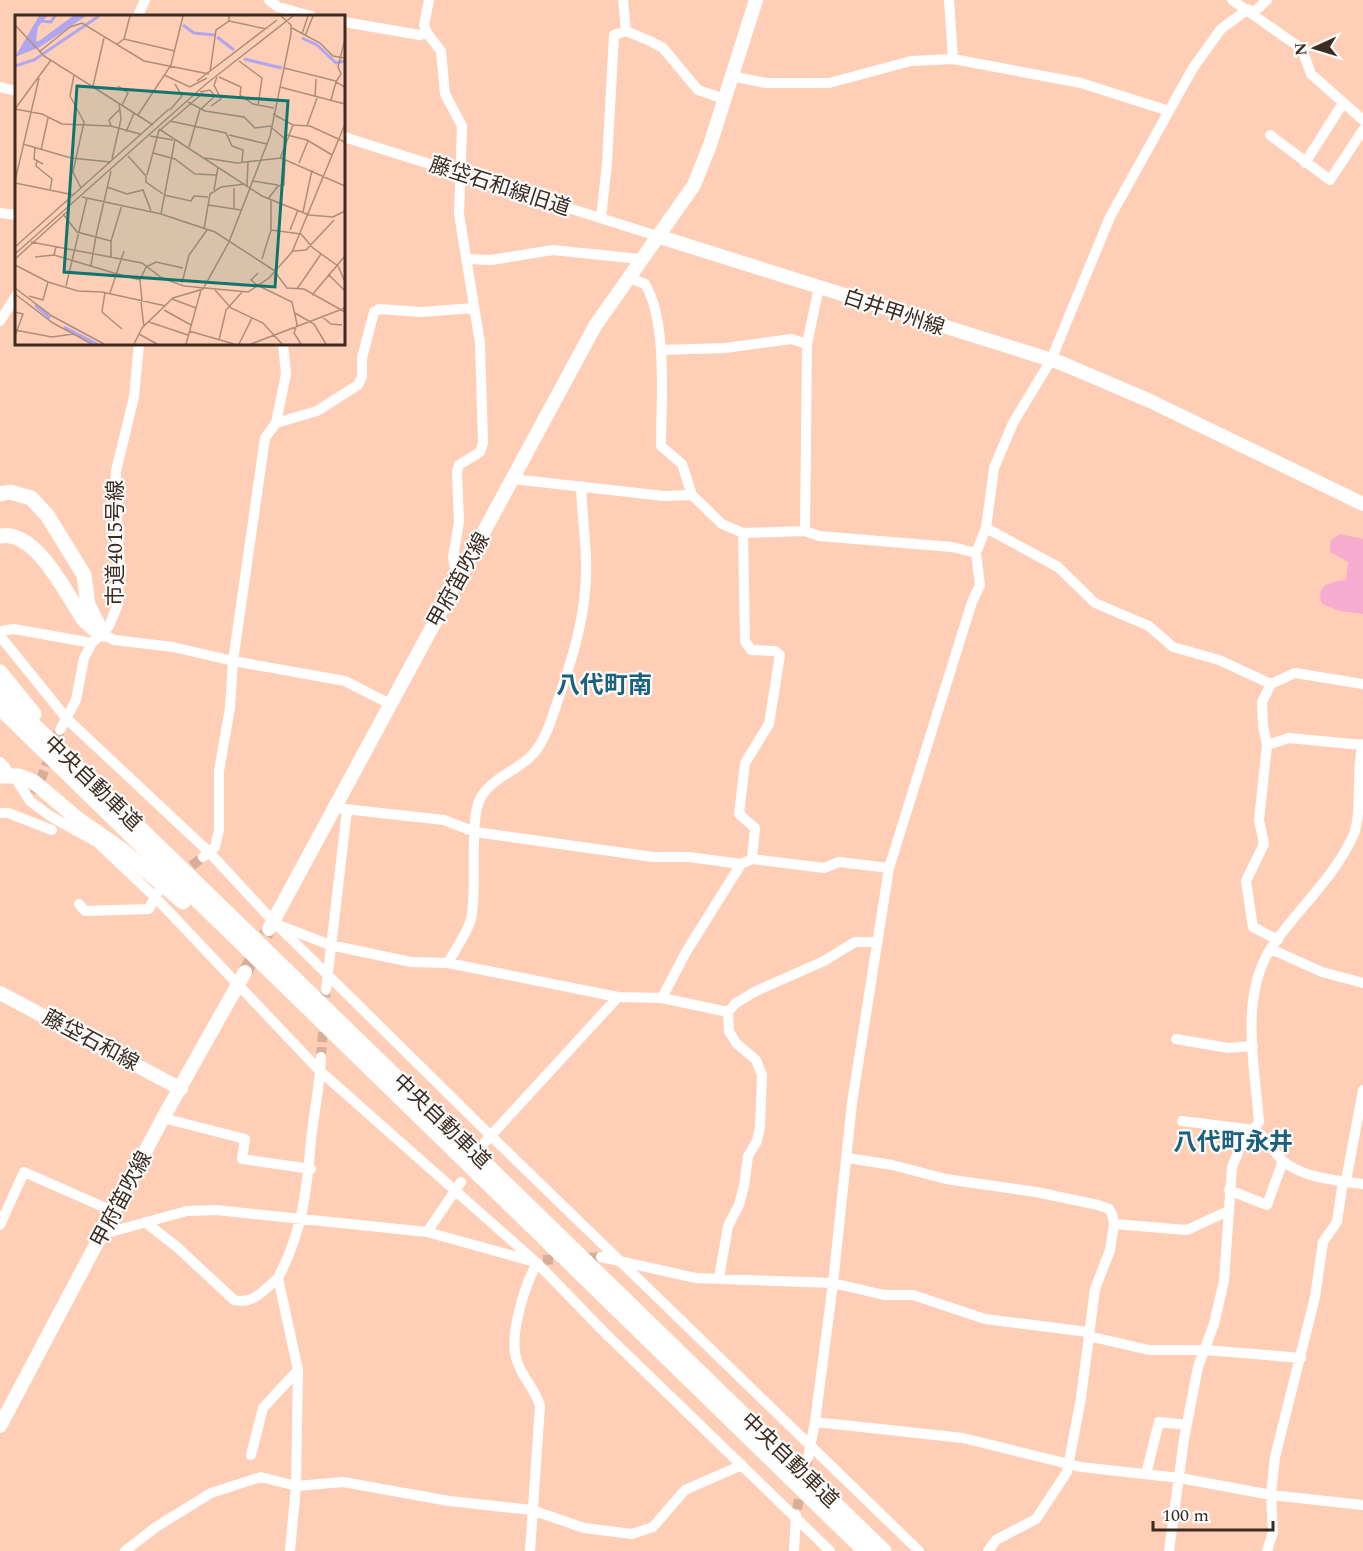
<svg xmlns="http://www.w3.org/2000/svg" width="1363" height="1551" font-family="Spectral,'Noto Sans JP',serif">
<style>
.green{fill:#f6acce}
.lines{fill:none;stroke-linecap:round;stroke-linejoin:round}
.minor-tunnel{stroke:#d7ae98;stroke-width:10;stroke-dasharray:10 5;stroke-linecap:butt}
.major-tunnel{stroke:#d7ae98;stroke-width:14;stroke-dasharray:14 7;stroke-linecap:butt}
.minor{stroke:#fff;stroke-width:10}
.major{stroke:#fff;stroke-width:14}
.highway{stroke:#fff;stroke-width:15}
.labels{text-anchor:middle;stroke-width:4.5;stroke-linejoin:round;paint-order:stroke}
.street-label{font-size:21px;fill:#3c2b21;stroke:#fcfcfc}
.quarter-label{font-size:24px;font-weight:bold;fill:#1b607c;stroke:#fcfcfc}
.inset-river{fill:none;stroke:#b0a6f0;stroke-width:3}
.inset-road{fill:none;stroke:#b08d7a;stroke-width:1.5}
.view{fill:#0f766e;fill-opacity:0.15;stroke:#0f766e;stroke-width:3}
.inset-edge{fill:none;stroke:#3c2b21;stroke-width:3}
</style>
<rect width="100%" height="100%" fill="#fecfb6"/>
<path class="green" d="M 1340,534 L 1363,539 L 1363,614 L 1340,611 L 1322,604 C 1315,584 1331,582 1346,580 L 1348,562 L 1330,552 L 1331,540 Z"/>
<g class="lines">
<path class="minor-tunnel" d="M 35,794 L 60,730
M 180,875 L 203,857
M 321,1057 L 326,990
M 543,1260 L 601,1257
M 797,1509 L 808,1458"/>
<path class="major-tunnel" d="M 245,972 L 269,929"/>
<path class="minor" d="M 269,0 L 278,7 L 311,16
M 429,0 L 424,25 L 427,33 L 441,51 L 445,94 L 462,126 L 459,214 L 480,343 L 483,443 L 480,452 L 459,465 L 457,472 L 459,522 L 453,557 L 457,580
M 623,0 L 626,31
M 949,0 L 953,59
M 1232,0 L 1302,49 L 1311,74 L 1363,120
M 1253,13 L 1267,0
M 138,16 L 145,0
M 344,22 L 420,35 L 427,33
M 731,76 L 766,83 L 829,83 L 911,61 L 953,59 L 1081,83 L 1169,111
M 0,87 L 16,91
M 1270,135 L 1330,180 L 1363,130
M 344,137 L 657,236
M 1305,163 L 1343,103
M 0,213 L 16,215
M 601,218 L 607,163 L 614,35 L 626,31 L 650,41 L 663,48 L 698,90 L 724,99
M 467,259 L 491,260 L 553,250 L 640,259
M 627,277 L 645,284 C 668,322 661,402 661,446 L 682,464 L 692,495 L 722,524 L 743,533 L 805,531 L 819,536 L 952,547 L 976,553
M 0,321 L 16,296
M 661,350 L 725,348 L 791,339 L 807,344
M 276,423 L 286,374 L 283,344
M 513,479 L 664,496 L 692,495
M 986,528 L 1058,567 L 1095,603 L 1149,626 L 1173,647 L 1219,660 L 1271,684 L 1295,673 L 1363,684
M 805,531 L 807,344 L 819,287
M 743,533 L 745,641 L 751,650 L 775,651 L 780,655 L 769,724 L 745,763 L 739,814 L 755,828 L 752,859
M 0,631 L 14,629 L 92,643
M 103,634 L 114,640 L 173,647 L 233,661 L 345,681 L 390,704
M 0,636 L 67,719 L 209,852 L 273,921 L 490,1135 L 919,1551
M 1271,684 L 1262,702 L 1263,726 L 1267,745 L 1259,820 L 1264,844 L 1246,881 L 1253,927 L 1278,940
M 60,730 L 76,700 L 84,658 L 92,643 L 109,626 L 118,604 L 119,559 L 115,491 L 116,471 L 134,397 L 139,344
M 1267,745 L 1289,738 L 1363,745
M 0,762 L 6,768
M 18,782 L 30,801 L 50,816 L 97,842 L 154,896 L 320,1071 L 537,1263 L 606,1334 L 830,1551
M 335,808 L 444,820 L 475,832 L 653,857 L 689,857 L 741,864 L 752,859 L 824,868 L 839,862 L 889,868
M 0,813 L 8,813 L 52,830
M 203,857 L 215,847 L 219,830 L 219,771 L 230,708 L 233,661 L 265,438 L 276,423 L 317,411 L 358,385 L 362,377 L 362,358 L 374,312 L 379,309 L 421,312 L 474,308
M 79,904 L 85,911 L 149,909 L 157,893
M 281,926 L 330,945 L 411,962 L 448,963 L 618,997 L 662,998 L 686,952 L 741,864
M 1271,949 L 1322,972 L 1363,983
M 448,963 C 455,949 467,934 471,919 C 478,889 468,818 481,797 C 493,777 519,770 533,754 C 546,739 552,718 558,700 C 574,654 588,609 586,559 C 585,535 582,511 581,486
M 326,990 L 347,810
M 662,998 L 728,1012
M 1176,1039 L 1228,1048 L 1253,1046
M 163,1118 L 245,1139 L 242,1159 L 311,1169
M 1182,1121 L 1255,1130 C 1268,1138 1272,1151 1283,1161 C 1305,1179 1336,1180 1363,1184
M 485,1142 L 618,997
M 848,1158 L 892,1165 L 946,1179 L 1036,1192 L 1098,1205 L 1109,1209 L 1112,1214 L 1114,1224 L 1110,1250 L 1095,1289 L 1081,1398 L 1067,1472 L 1036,1519 L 996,1540 L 988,1551
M 1346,1181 L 1363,1090
M 1229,1190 L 1267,1205 L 1283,1161
M 145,1222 L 177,1247 L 234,1300 C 253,1305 264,1290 278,1278
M 1114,1224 L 1187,1230 L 1228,1211
M 0,1225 L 24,1172 L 115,1212
M 427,1232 L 461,1182
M 103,1234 L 187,1211 L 216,1210 L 427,1232 L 535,1262
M 601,1257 L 696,1278 L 833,1283 L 884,1295 L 913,1295 L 985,1319 L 1088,1332
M 719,1278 L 728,1226 L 739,1205 L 744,1186 L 748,1156 L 757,1141 L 760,1127 L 762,1075 L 756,1060 L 736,1043 L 729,1031 L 728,1012 L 736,1003 L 756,991 L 824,961 L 855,942 L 877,942
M 1088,1336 L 1149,1350 L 1206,1350 L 1301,1358
M 815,1422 L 963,1438 L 1081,1467 L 1180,1478 L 1271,1495 L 1363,1505
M 251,1455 L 263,1408 L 298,1370
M 808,1458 L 815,1422 L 833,1283 L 852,1103 L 889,868 L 972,602 L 980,585 L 976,553 L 986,528 L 994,468 L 1013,423 L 1051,360 L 1110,217 L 1169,111 L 1193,68 L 1221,29 L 1248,9
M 1146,1474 L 1159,1422 L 1187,1425
M 125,1551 L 156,1527 L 211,1493 L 261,1477 L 296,1486 L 343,1482 L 449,1501 L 532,1510 L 584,1528 L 632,1534 L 653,1527 L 685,1490 L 742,1465
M 290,1551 L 296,1486 L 298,1370 L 278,1278 C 302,1233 307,1190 311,1140 C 314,1112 320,1085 321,1057
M 530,1551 L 540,1406 C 535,1388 521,1376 517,1361 C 508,1336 525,1285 537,1263
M 794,1551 L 796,1515
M 1169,1551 L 1184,1439 L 1198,1367 L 1214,1324 L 1224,1281 L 1232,1167 L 1239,1150 L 1259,1122 C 1255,1067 1239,998 1271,948 C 1298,908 1333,880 1354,834 C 1363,807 1355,772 1363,744
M 1267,1551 L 1273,1532 L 1271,1495 L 1275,1457 L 1315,1297 L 1323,1242 L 1337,1222 L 1343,1181"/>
<path class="major" d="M 657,236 L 1061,363 L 1148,400 L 1363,504
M 269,929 L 595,326 L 694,185 L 710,145 L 756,0
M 0,993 L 181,1089
M 0,1426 L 163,1118 L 245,972"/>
<path class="highway" d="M 0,494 L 10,492 L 31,498 L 47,515 L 84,575 L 88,605 L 103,634
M 0,536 C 37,530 66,594 84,620 L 95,630
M 0,672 L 34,714
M 0,692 L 884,1551
M 0,708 L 865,1551
M 0,776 L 19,776 L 34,782 L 79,820 L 121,849 L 183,902"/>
</g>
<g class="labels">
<g class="street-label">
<text transform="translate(500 186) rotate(18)" y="7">藤垈石和線旧道</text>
<text transform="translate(894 312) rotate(18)" y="7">白井甲州線</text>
<text transform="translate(115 543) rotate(-90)" y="7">市道4015号線</text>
<text transform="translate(458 580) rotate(-61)" y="7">甲府笛吹線</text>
<text transform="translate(93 783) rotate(44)" y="7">中央自動車道</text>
<text transform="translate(91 1040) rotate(28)" y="7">藤垈石和線</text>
<text transform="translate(442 1121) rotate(44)" y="7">中央自動車道</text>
<text transform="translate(121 1199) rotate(-62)" y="7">甲府笛吹線</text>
<text transform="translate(790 1460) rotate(44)" y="7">中央自動車道</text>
</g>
<g class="quarter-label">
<text x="604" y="693">八代町南</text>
<text x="1233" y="1150">八代町永井</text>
</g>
</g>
<g transform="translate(15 15)">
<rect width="330" height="330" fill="#fecfb6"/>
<path d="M 24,1 L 32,1 L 23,12 L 21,26 L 24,26 L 58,1 L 71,1 L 25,32 L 0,42 Z" fill="#b0a6f0"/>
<path class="inset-river" d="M 24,6 L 36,7 L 40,1M 168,10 L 179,18 L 200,20M 202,22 L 219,35M 287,23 L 302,30 L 321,48 L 330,46M 229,44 L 267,53M 0,51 L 19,45 L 84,1M 20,290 L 35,303M 49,312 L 82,329"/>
<path class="inset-road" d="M 214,6 L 251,14M 0,10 L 29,41 L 138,110M 55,12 L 67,8 L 129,46 L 194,59M 277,13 L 305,28 L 318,41 L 330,43M 287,19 L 293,1M 290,21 L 298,1M 109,24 L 160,36M 102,29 L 109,24 L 115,1M 24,37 L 55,12M 224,46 L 247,63 L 243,91M 269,53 L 321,66M 195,57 L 201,15 L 214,6 L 214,1M 59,60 L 55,81 L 69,107 L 58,157 L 66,173M 149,60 L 175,72 L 192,63M 204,62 L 226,72 L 225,80 L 238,89 L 259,93M 182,66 L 262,5M 321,67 L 326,59 L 323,52 L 330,24M 78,71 L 89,23M 103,71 L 113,78 L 107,90M 265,72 L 330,89M 185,77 L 195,75 L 200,81 L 186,94M 300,82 L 301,64M 316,85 L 321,67 L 330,72M 173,87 L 190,96 L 229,102 L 240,113 L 256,111M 196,91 L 206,84 L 199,70 L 202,62M 0,94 L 27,99 L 47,109 L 96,111 L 125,119M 0,94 L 36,45M 155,95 L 167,81 L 160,69M 258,99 L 278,110 L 295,111 L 330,127M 123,100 L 156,50 L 168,1M 155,106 L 211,118 L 217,131 L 228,135 L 227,147M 96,111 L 94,105 L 105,94M 292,111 L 302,83M 256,112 L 270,124M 144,114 L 247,181 L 294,200 L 318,202 L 330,196M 144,116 L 188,78M 111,117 L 119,98M 214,120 L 252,129M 272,120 L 292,125 L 317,140M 135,121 L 158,125M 8,129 L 56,143 L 96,147M 174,132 L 185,94M 20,133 L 19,144 L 28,149M 26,135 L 33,103M 138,138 L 160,144 L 180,159 L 201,160M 113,141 L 131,161 L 131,167 L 148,179M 190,143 L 222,148 L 266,143 L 330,171M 97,144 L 106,104 L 104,88M 265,144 L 278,110M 22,145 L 21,151 L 37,164 L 35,175M 284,148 L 293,126M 132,160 L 144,115M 0,166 L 24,63M 238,166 L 263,170M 0,168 L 59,180M 232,171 L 233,147M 92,172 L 112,179 L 128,175 L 136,196M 235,173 L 255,121 L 276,19 L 276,10 L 266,1M 199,175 L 203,152M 149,180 L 176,186 L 179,181 L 193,182M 67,182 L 146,199 L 200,217 L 260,256M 253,184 L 263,171 L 269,170 L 270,144M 193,190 L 226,195M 219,193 L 219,173M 288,197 L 297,155M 48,199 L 62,217 L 96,226M 146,199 L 160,124M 189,214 L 195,179 L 206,172 L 230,169M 256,215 L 286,219 L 298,233 L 323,251 L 330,267M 275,215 L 283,195M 81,221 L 96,156M 16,227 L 127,248 L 147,263 L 169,271 L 233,277 L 254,263 L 277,237 L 330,109M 0,232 L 154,94M 41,232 L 39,240 L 99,258M 278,236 L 291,235 L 319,205M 0,239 L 191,69 L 278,1M 20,242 L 39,240M 96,242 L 96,226 L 107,190M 0,244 L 53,196M 247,244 L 256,215 L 256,185M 0,250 L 33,267 L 63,276 L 87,277 L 151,291M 76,250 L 81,221M 133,251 L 141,247 L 168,253M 260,257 L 272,273 L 289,274 L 330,297M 99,258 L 125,265M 243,258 L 236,265 L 243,271M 313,259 L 330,276M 167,268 L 174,240 L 192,215M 51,271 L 72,183M 244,271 L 277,287 L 282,309 L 279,318 L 286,329M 0,273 L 37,301 L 89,329M 282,274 L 306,239M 200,275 L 216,293 L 248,308 L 267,329M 90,277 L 87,297 L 107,314M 95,278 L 109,236M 0,279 L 38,308 L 77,329M 297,280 L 330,241M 14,281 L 28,285 L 33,267M 157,284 L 181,293M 127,286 L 125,265 L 132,250M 126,287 L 129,312M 149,295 L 176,310M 0,297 L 8,299 L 0,321M 280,298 L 299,309 L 311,329M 306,301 L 316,309 L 327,310M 134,307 L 173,320M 0,315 L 37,322 L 58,319M 174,316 L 219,329M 124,319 L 142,329M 204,325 L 211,295 L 227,277M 119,329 L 127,313 L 158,283 L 188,274 L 214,227 L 235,173M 171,329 L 186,275M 224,329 L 237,303M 236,329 L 330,293"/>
<path class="view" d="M 62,71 L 273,86 L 260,272 L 49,257 Z"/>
<rect width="330" height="330" class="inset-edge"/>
</g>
<g transform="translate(1315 48) rotate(266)" stroke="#fcfcfc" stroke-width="4.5" paint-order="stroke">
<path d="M0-4.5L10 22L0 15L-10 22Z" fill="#3c2b21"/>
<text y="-9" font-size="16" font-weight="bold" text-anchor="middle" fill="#3c2b21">N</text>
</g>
<path d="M1153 1521v9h120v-9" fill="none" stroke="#3c2b21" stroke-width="3"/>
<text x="1162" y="1521" font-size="18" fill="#3c2b21" stroke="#fcfcfc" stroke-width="4.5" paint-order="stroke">100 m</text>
</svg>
